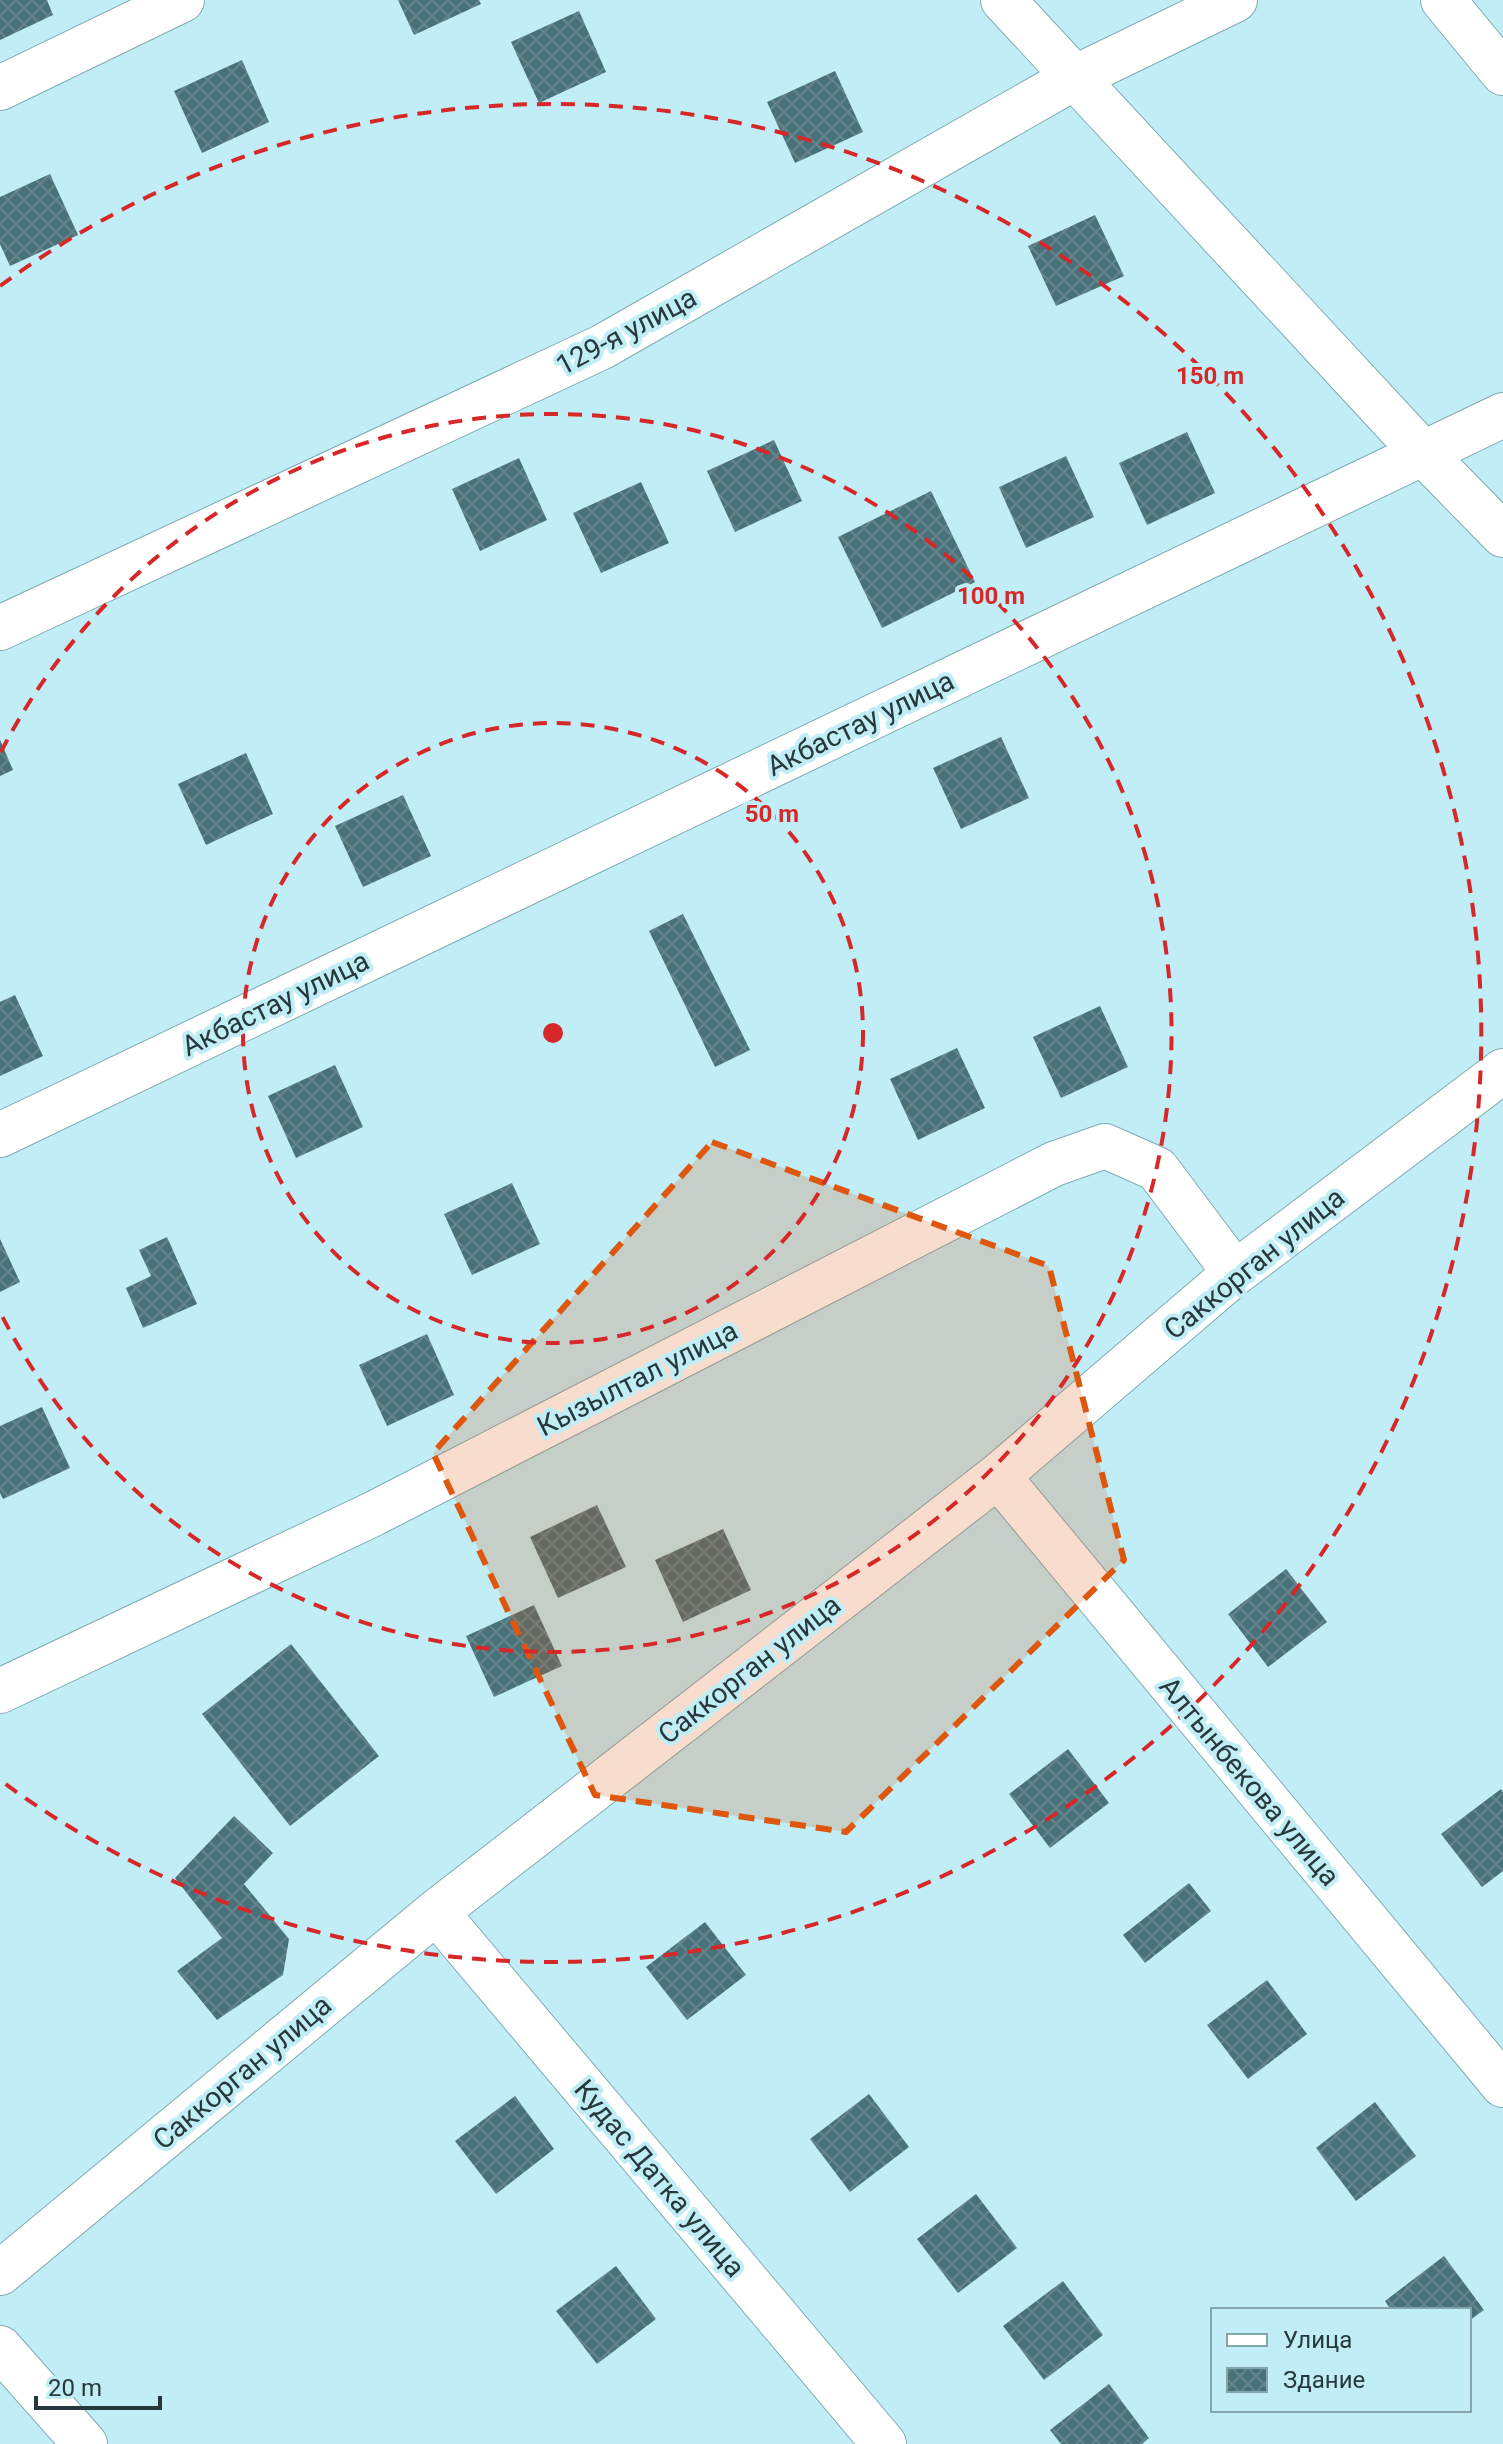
<svg xmlns="http://www.w3.org/2000/svg" width="1503" height="2444" font-family="Roboto,sans-serif">
<style>
.building{fill:url(#building-cross-hatch)}
.lines{fill:none;stroke-linecap:round;stroke-linejoin:round}
.minor-casing{stroke:#81abb4;stroke-width:46}
.major-casing{stroke:#81abb4;stroke-width:46}
.minor{stroke:#fff;stroke-width:44}
.major{stroke:#fff;stroke-width:44}
.marked{fill:#de570e;fill-opacity:0.2;stroke:#de570e;stroke-width:6;stroke-dasharray:16 10;stroke-linejoin:round}
.ring{fill:none;stroke:#d62828;stroke-width:4;stroke-dasharray:14 10}
.labels{text-anchor:middle;stroke-width:8;stroke-linejoin:round;paint-order:stroke}
.street-label{font-size:28px;fill:#27383c;stroke:#c1eef6}
.centre{fill:#d62828;stroke:#c1eef6;stroke-width:4}
.ring-label{font-size:24px;text-anchor:middle;font-weight:bold;fill:#d62828;stroke:#c1eef6;stroke-width:8;stroke-linejoin:round;paint-order:stroke}
</style>
<defs>
<pattern id="building-cross-hatch" width="8" height="8" patternUnits="userSpaceOnUse" patternTransform="scale(2)"><rect width="8" height="8" fill="#487179"/><path d="M0 0l8 8M0 8l8-8" fill="none" stroke="#66868c"/></pattern>
</defs>
<rect width="100%" height="100%" fill="#c1eef6"/>
<path class="building" d="M 0,0 L 47,0 L 53,15 L 0,40 Z
M 398,0 L 479,0 L 481,4 L 414,35 Z
M 579,11 L 606,72 L 539,103 L 511,42 Z
M 242,60 L 269,122 L 202,153 L 174,91 Z
M 835,71 L 863,132 L 795,163 L 767,102 Z
M 50,174 L 78,235 L 10,266 L 0,244 L 0,197 Z
M 1095,215 L 1124,276 L 1056,306 L 1028,246 Z
M 1187,432 L 1215,493 L 1147,525 L 1119,463 Z
M 774,440 L 802,501 L 735,532 L 707,471 Z
M 1066,456 L 1094,517 L 1026,548 L 999,487 Z
M 519,458 L 547,520 L 480,551 L 452,489 Z
M 641,482 L 669,543 L 601,573 L 573,513 Z
M 931,491 L 975,582 L 882,628 L 838,537 Z
M 1001,737 L 1029,798 L 961,829 L 933,768 Z
M 0,740 L 13,770 L 0,776 Z
M 246,753 L 273,814 L 206,845 L 178,784 Z
M 403,795 L 431,856 L 363,887 L 335,826 Z
M 683,914 L 750,1050 L 715,1067 L 649,931 Z
M 15,995 L 43,1056 L 0,1076 L 0,1002 Z
M 1100,1006 L 1128,1067 L 1061,1098 L 1033,1037 Z
M 957,1048 L 985,1108 L 918,1140 L 890,1079 Z
M 335,1065 L 363,1127 L 296,1158 L 268,1096 Z
M 512,1183 L 540,1244 L 472,1275 L 444,1214 Z
M 167,1237 L 197,1304 L 143,1328 L 126,1288 L 151,1276 L 139,1250 Z
M 0,1239 L 20,1282 L 0,1292 Z
M 427,1334 L 454,1395 L 387,1426 L 359,1365 Z
M 42,1407 L 70,1468 L 3,1499 L 0,1493 L 0,1426 Z
M 597,1505 L 626,1567 L 558,1598 L 530,1537 Z
M 723,1529 L 751,1590 L 683,1622 L 655,1560 Z
M 1286,1569 L 1327,1622 L 1268,1667 L 1228,1614 Z
M 534,1605 L 562,1666 L 494,1697 L 466,1636 Z
M 291,1644 L 379,1756 L 290,1826 L 202,1714 Z
M 1068,1749 L 1109,1803 L 1050,1848 L 1009,1794 Z
M 1501,1789 L 1503,1792 L 1503,1871 L 1482,1887 L 1441,1834 Z
M 234,1816 L 273,1853 L 244,1884 L 289,1939 L 283,1975 L 217,2020 L 177,1971 L 222,1938 L 175,1878 Z
M 1189,1883 L 1211,1911 L 1145,1963 L 1123,1935 Z
M 705,1922 L 746,1975 L 687,2020 L 646,1967 Z
M 1267,1980 L 1307,2034 L 1248,2079 L 1207,2025 Z
M 869,2094 L 909,2147 L 850,2192 L 810,2139 Z
M 515,2096 L 554,2149 L 496,2194 L 455,2141 Z
M 1375,2102 L 1416,2156 L 1356,2201 L 1316,2148 Z
M 976,2194 L 1017,2248 L 958,2293 L 917,2239 Z
M 1444,2256 L 1484,2310 L 1469,2321 L 1469,2310 L 1391,2310 L 1385,2301 Z
M 616,2266 L 656,2319 L 597,2364 L 556,2311 Z
M 1063,2281 L 1103,2335 L 1044,2380 L 1003,2326 Z
M 1109,2384 L 1149,2438 L 1142,2444 L 1061,2444 L 1050,2430 Z"/>
<g class="lines">
<g class="minor-casing">
<path id="minor" d="M 1003,0 L 1423,453 L 1503,535
M 0,88 L 182,0
M 0,628 L 602,347 L 1074,78 L 1235,0
M 0,1135 L 1503,415
M 998,1476 L 1503,2085
M 0,1691 L 373,1514 L 1054,1164 L 1105,1146 L 1157,1169 L 1235,1273
M 436,1912 L 884,2444
M 0,2273 L 436,1912 L 998,1476 L 1235,1273 L 1503,1071
M 0,2348 L 85,2444"/>
</g>
<g class="major-casing">
<path id="major" d="M 1443,0 L 1503,73"/>
</g>
<use href="#minor" class="minor"/>
<use href="#major" class="major"/>
</g>
<path class="marked" d="M 712,1142 L 1049,1266 L 1124,1560 L 846,1832 L 595,1795 L 433,1453 Z"/>
<g class="ring">
<circle cx="553" cy="1033" r="310"/>
<path d="M1 752A619 619 0 1 1 1 1314"/>
<path d="M0 286A929 929 0 1 1 0 1780"/>
</g>
<g class="labels">
<g class="street-label">
<text transform="translate(626 331) rotate(-28)" y="10">129-я улица</text>
<text transform="translate(860 723) rotate(-26)" y="10">Акбастау улица</text>
<text transform="translate(275 1003) rotate(-26)" y="10">Акбастау улица</text>
<text transform="translate(1254 1263) rotate(-39)" y="10">Саккорган улица</text>
<text transform="translate(637 1378) rotate(-27)" y="10">Кызылтал улица</text>
<text transform="translate(749 1669) rotate(-38)" y="10">Саккорган улица</text>
<text transform="translate(1250 1781) rotate(50)" y="10">Алтынбекова улица</text>
<text transform="translate(242 2072) rotate(-40)" y="10">Саккорган улица</text>
<text transform="translate(660 2178) rotate(50)" y="10">Кудас Датка улица</text>
</g>
</g>
<circle cx="553" cy="1033" r="12" class="centre"/>
<g class="ring-label">
<text x="1210" y="384">150 m</text>
<text x="991" y="604">100 m</text>
<text x="772" y="822">50 m</text>
</g>
<rect x="1211" y="2308" width="260" height="104" fill="#c1eef6" stroke="#83a5ac" stroke-width="2"/>
<rect x="1227" y="2334" width="40" height="12" fill="#ffffff" stroke="#83a5ac" stroke-width="2"/>
<text x="1283" y="2348" font-size="24" fill="#27383c">Улица</text>
<rect x="1227" y="2368" width="40" height="24" fill="url(#building-cross-hatch)" stroke="#83a5ac" stroke-width="2"/>
<text x="1283" y="2388" font-size="24" fill="#27383c">Здание</text>
<path d="M36 2396v12h124v-12" fill="none" stroke="#27383c" stroke-width="4"/>
<text x="48" y="2396" font-size="24" fill="#27383c" stroke="#c1eef6" stroke-width="6" paint-order="stroke">20 m</text>
</svg>
